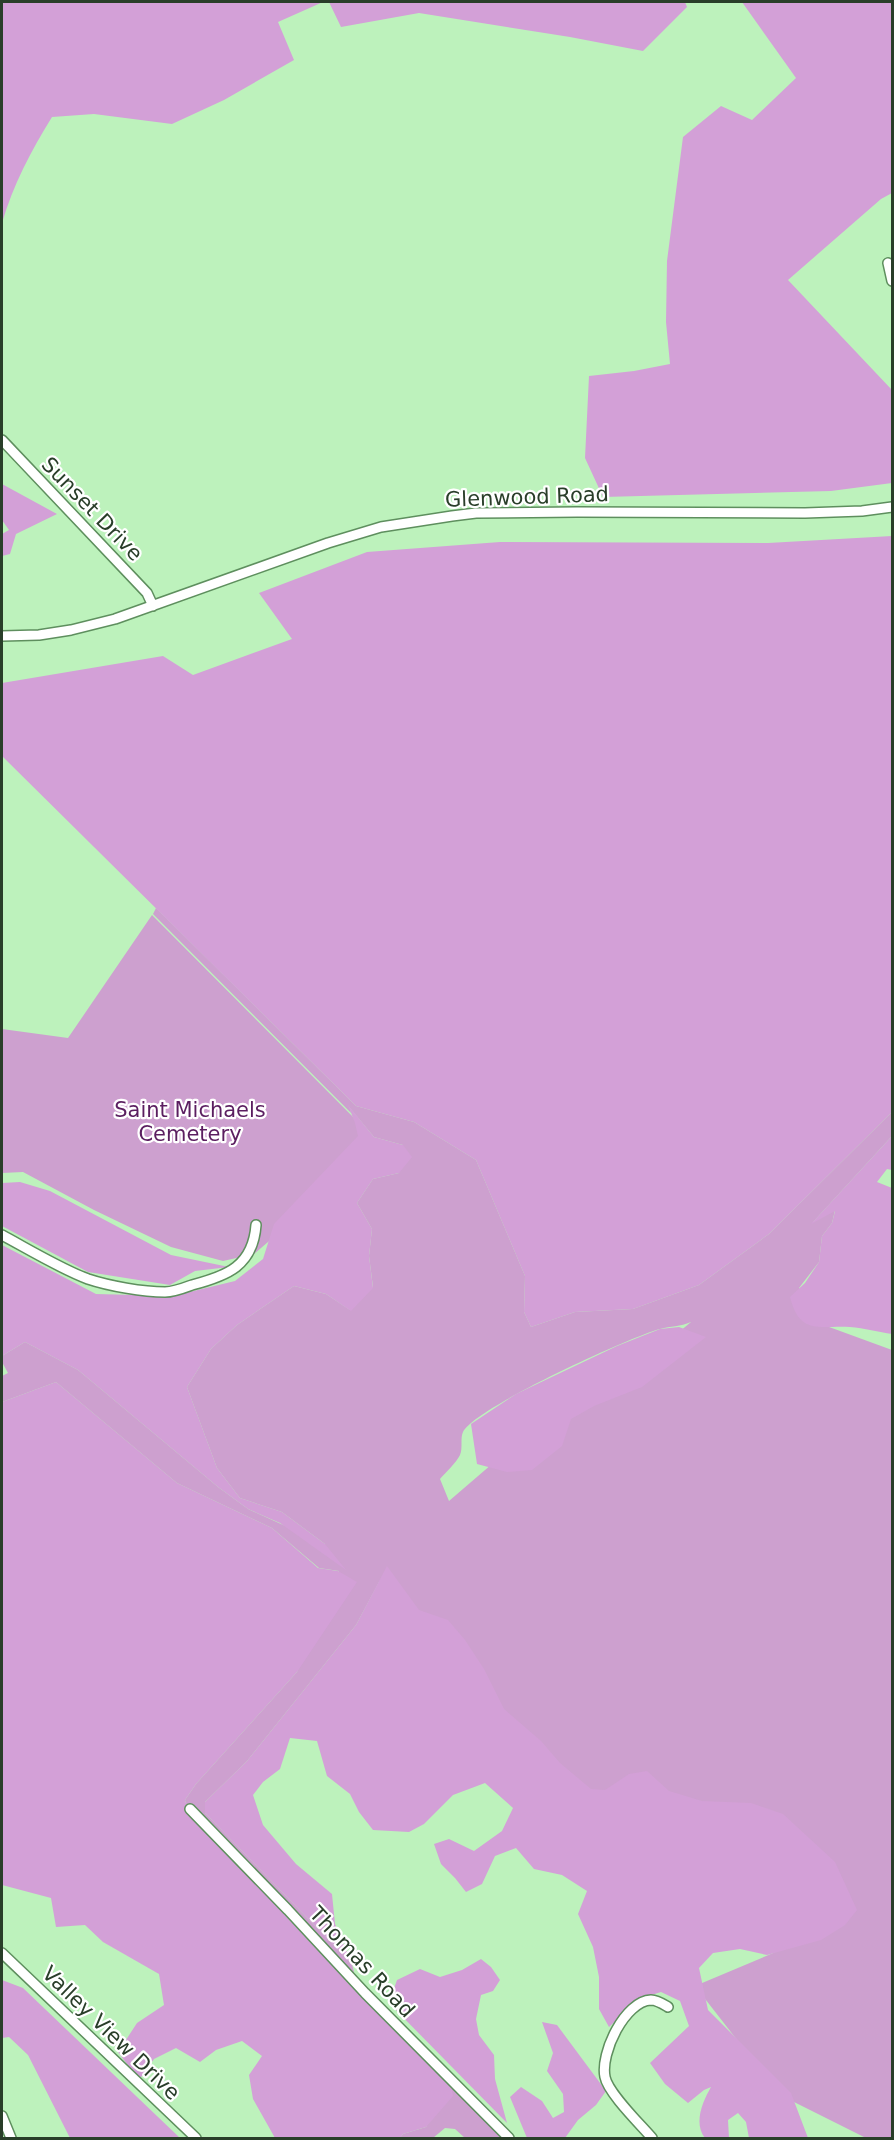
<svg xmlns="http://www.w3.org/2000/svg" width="894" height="2140" font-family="'DejaVu Sans',sans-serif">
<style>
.green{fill:#cda0cf;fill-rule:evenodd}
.forest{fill:#d3a0d7}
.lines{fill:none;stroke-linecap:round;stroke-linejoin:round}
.minor-casing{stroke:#5e8f5e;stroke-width:12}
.minor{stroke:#fff;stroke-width:9}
.labels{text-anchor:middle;stroke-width:4.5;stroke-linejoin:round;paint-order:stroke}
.street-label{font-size:21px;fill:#293e29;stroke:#fff}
.park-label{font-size:21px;fill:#5b1e60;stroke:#fff}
</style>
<rect width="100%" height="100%" fill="#bdf2bc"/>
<path class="green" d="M 156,908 L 356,1106 L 414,1122 L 476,1160 L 525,1276 L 524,1312 L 531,1327 L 575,1312 L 633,1309 L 699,1285 L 769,1234 L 892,1112 L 892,1136 L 813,1222 L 835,1210 L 832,1223 L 822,1236 L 819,1262 L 799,1288 L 810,1320 L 892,1350 L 892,2138 L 866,2138 L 780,2095 L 695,1986 L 823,1932 L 600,1806 L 530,1756 L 379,1582 L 356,1625 L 247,1761 L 205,1802 L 205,1813 L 352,1964 L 359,1994 L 189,1813 L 185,1800 L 196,1784 L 297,1672 L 339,1571 L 319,1568 L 272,1528 L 177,1483 L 56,1382 L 2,1402 L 2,1376 L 8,1373 L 2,1362 L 2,1356 L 25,1342 L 78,1370 L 218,1487 L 248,1509 L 325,1544 L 282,1512 L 240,1498 L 217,1468 L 187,1387 L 211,1349 L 237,1325 L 294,1286 L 326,1294 L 350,1310 L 373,1287 L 369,1256 L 372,1229 L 357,1203 L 373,1179 L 399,1173 L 403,1145 L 374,1137 L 350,1108 L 351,1113 L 153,914 ZM 691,1322 L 629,1374 L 499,1458 L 449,1501 L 440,1479 C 446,1472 456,1463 460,1455 C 463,1448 460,1438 463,1432 C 474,1408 630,1337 660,1329 C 671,1326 680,1327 691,1322 Z
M 152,915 L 367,1131 L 275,1236 L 254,1254 L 223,1261 L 171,1247 L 94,1210 L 23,1172 L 2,1173 L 2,1029 L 68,1038 Z
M 451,2085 L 502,2138 L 465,2138 L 455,2129 L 445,2128 L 433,2138 L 400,2138 L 403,2134 L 426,2127 Z"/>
<path class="forest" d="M 2,2 L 323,2 L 278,22 L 294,60 L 224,100 L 172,124 L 94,114 L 52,117 C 31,151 13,185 2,223 Z
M 329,2 L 685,2 L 687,7 L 643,51 L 570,37 L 419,13 L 341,27 Z
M 742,2 L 892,2 L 892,193 L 881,199 L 788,280 L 892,390 L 892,483 L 831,491 L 603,497 L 585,458 L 589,376 L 634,371 L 670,364 L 666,322 L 667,261 L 683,137 L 721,106 L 752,120 L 796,78 Z
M 2,484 L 57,514 L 16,534 L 10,554 L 2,556 L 2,534 L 9,530 L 2,520 Z
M 892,536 L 892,1112 L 769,1234 L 699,1285 L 633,1309 L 575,1312 L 531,1327 L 524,1312 L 525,1276 L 476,1160 L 414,1122 L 356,1106 L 2,756 L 2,683 L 163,656 L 193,675 L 292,639 L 259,593 L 367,552 L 500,542 L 768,543 Z
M 348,1105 L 374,1137 L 403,1145 L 412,1157 L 399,1173 L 373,1179 L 357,1203 L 372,1229 L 369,1256 L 373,1288 L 351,1311 L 326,1294 L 294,1286 L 237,1325 L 211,1349 L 187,1387 L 217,1468 L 240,1498 L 282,1512 L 325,1544 L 346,1570 L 280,1523 L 248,1509 L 218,1487 L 78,1370 L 25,1342 L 2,1356 L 2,1245 L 96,1294 L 173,1296 L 235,1281 L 263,1259 L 274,1224 L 358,1136 L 355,1123 Z
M 892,1136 L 892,1170 L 887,1169 L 877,1182 L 892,1188 L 892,1334 C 879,1332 864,1328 850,1327 C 819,1325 800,1336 790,1297 L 805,1283 L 819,1262 L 822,1236 L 832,1223 L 835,1211 L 811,1224 Z
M 20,1182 L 50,1191 L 171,1255 L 229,1267 L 195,1271 L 170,1285 L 88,1272 L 2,1226 L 2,1183 Z
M 679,1327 L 706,1337 L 642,1387 L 594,1406 L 571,1419 L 562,1446 L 532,1470 L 507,1472 L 477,1464 L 471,1424 L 516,1394 L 617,1346 L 660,1329 Z
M 56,1382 L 177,1483 L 272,1528 L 318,1568 L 338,1571 L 357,1582 L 297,1672 L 196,1784 L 185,1800 L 189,1813 L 359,1994 L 451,2085 L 453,2096 L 426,2127 L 403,2134 L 400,2138 L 275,2138 L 253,2099 L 249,2075 L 262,2056 L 242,2041 L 216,2050 L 200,2062 L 176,2048 L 154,2059 L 139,2080 L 118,2052 L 137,2023 L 164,2005 L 159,1974 L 103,1942 L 85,1925 L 56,1927 L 51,1898 L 2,1885 L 2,1402 Z
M 387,1566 L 419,1610 L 448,1620 L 465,1640 L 484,1669 L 504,1709 L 541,1741 L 560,1763 L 591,1789 L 605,1790 L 629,1774 L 647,1771 L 669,1791 L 702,1801 L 751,1803 L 783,1814 L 835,1862 L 857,1910 L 845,1925 L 821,1940 L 767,1955 L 740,1949 L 713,1953 L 699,1968 L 708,2010 L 791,2093 L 808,2138 L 749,2138 L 746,2122 L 738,2113 L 728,2120 L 729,2138 L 705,2138 C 693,2123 703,2101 711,2087 L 704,2090 L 688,2103 L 665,2084 L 650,2063 L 689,2026 L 680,2001 L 661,1992 L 639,1999 L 609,2027 L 599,2009 L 599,1977 L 593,1947 L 578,1914 L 587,1891 L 562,1875 L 534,1869 L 516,1848 L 495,1856 L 482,1884 L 466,1892 L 455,1878 L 441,1864 L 434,1844 L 449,1839 L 474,1851 L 502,1831 L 513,1808 L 485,1783 L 453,1795 L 424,1824 L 409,1832 L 373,1830 L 359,1812 L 350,1794 L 327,1776 L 317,1741 L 290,1738 L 280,1769 L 263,1782 L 253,1795 L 263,1825 L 296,1864 L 332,1894 L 335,1924 L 352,1964 L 205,1813 L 205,1802 L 247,1761 L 356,1625 Z
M 481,1959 L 491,1967 L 500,1980 L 493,1991 L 481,1995 L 476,2019 L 479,2035 L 494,2055 L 495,2079 L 507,2123 L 389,2003 L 397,1980 L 420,1969 L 440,1977 L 462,1970 Z
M 2,1980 L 23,1988 L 180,2138 L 70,2138 L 28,2055 L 9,2037 L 2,2038 Z
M 542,2022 L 557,2025 L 606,2091 L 596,2105 L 578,2120 L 565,2138 L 527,2138 L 510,2097 L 521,2087 L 542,2101 L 553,2118 L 564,2112 L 563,2094 L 547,2071 L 553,2053 Z"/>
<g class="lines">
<g class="minor-casing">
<path id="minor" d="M 888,263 L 892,281
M 2,440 L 147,593 L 153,606
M 2,636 L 39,635 L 71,630 L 115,619 L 328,543 L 381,527 L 452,516 L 476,513 L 577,512 L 805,513 L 862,511 L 892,507
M 2,1235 C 28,1249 61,1269 88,1279 C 109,1286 143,1292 165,1292 C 174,1292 184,1288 192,1285 C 227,1276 253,1266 256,1225
M 190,1809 L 288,1910 L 365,1993 L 509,2138
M 2,1953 L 196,2138
M 2,2116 L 11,2138
M 652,2138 C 641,2125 608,2093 605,2077 C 600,2053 625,2001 651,2000 C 657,2000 663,2004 668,2007"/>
</g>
<use href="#minor" class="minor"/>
</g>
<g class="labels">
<g class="street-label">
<text transform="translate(527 497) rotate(-2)" y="7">Glenwood Road</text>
<text transform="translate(92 509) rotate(46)" y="7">Sunset Drive</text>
<text transform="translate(362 1962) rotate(47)" y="7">Thomas Road</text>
<text transform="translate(111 2033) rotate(44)" y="7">Valley View Drive</text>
</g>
<g class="park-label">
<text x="190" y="1117">Saint Michaels<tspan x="190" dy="24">Cemetery</tspan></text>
</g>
</g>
<rect width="894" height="2140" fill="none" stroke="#293e29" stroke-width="6"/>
</svg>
